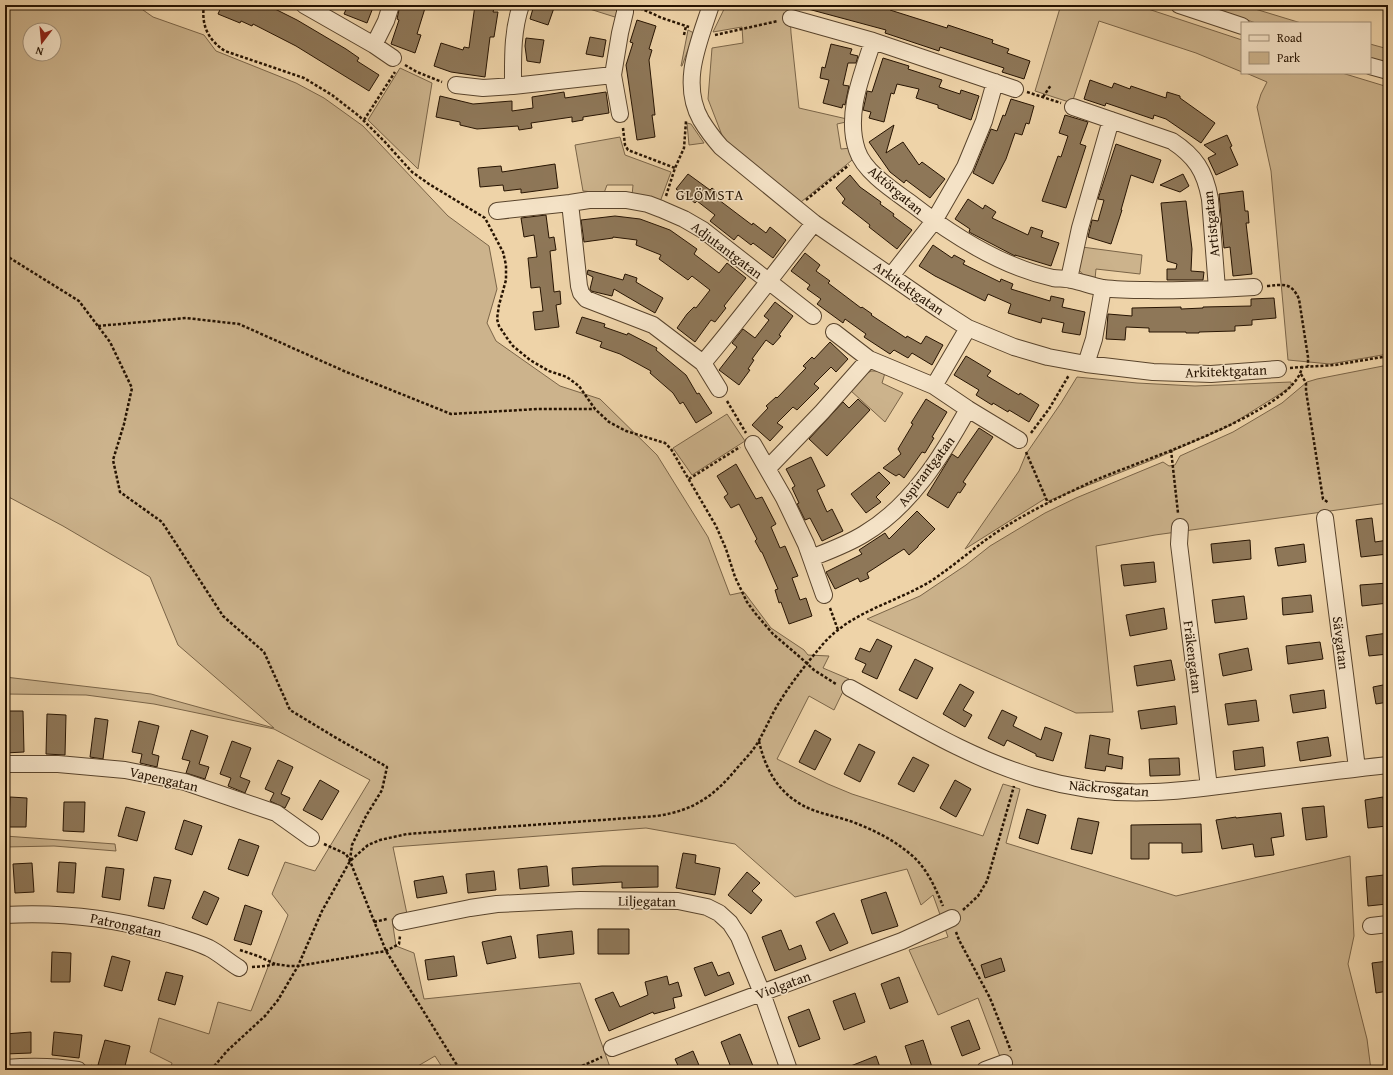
<svg xmlns="http://www.w3.org/2000/svg" width="1393" height="1075" font-family="'Gentium Book Plus',serif">
<style>
.green{fill:#ccb38c;stroke:#7a6447;fill-rule:evenodd}
.building{fill:#8e7758;stroke:#271402}
.lines{fill:none;stroke-linecap:round;stroke-linejoin:round}
.street-casing{stroke:#59442c;stroke-width:18}
.path{stroke:#271402;stroke-width:2.5;stroke-dasharray:3 2;stroke-linecap:butt}
.street{stroke:#f4e2c6;stroke-width:16}
.labels{text-anchor:middle;stroke-width:3;stroke-linejoin:round;paint-order:stroke}
.street-label{font-size:14px;fill:#271402;stroke:#f4e2c6}
.neighbourhood-label{font-size:15px;letter-spacing:1px;fill:#271402;stroke:#f4e2c6}
</style>
<rect width="100%" height="100%" fill="#eed3a8"/>
<filter id="stains"><feTurbulence type="fractalNoise" baseFrequency=".005" numOctaves="4"/><feColorMatrix values="0 0 0 0 .2 0 0 0 0 .09 0 0 0 0 .02 0 0 0 .5 -.17"/></filter>
<radialGradient id="worn" r=".72"><stop offset=".6" stop-color="#630" stop-opacity="0"/><stop offset="1" stop-color="#630" stop-opacity=".3"/></radialGradient>
<path class="green" d="M 5,5 L 136,5 L 153,17 L 204,35 L 216,51 L 296,83 L 324,98 L 363,126 L 448,216 L 489,246 L 497,289 L 487,323 L 496,341 L 560,386 L 600,399 L 657,455 L 708,537 L 730,595 L 744,592 L 771,628 L 804,650 L 808,655 L 829,656 L 823,668 L 849,679 L 834,710 L 809,696 L 777,759 L 828,784 L 852,794 L 983,836 L 1003,784 L 1020,789 L 1006,843 L 1176,896 L 1350,856 L 1354,936 L 1348,964 L 1367,1039 L 1371,1070 L 1005,1070 L 978,998 L 938,1015 L 909,950 L 948,937 L 933,895 L 921,905 L 907,869 L 795,897 L 735,844 L 646,828 L 393,847 L 407,914 L 392,919 L 396,946 L 414,953 L 424,999 L 580,983 L 611,1070 L 444,1070 L 435,1056 L 411,1070 L 170,1070 L 172,1063 L 150,1052 L 159,1018 L 209,1034 L 218,1002 L 251,1011 L 288,915 L 272,894 L 285,862 L 315,871 L 370,780 L 274,729 L 154,704 L 86,695 L 5,694 L 5,677 L 151,694 L 274,728 L 178,645 L 150,577 L 63,526 L 5,495 ZM 30,30 L 54,30 L 54,54 L 30,54 Z
M 577,5 L 614,5 C 618,9 618,13 618,18 Z
M 726,5 L 792,5 L 790,14 L 791,33 L 799,108 L 847,119 L 846,122 L 837,124 L 841,149 L 851,148 L 857,156 L 801,202 L 725,143 L 708,99 L 712,48 L 743,43 L 742,27 L 713,32 Z
M 1052,5 L 1136,5 L 1242,40 L 1242,72 L 1196,53 L 1099,21 L 1072,103 L 1035,91 L 1060,8 Z
M 1201,5 L 1242,5 L 1301,23 L 1256,23 Z
M 688,30 L 694,33 L 682,66 L 681,66 Z
M 1370,44 L 1388,49 L 1388,63 L 1370,60 Z
M 400,68 L 432,83 L 418,169 L 368,120 Z
M 1246,73 L 1342,73 L 1388,87 L 1388,354 L 1330,364 L 1288,360 L 1271,171 L 1257,107 L 1261,94 L 1267,82 Z
M 687,123 L 691,124 L 704,143 L 689,145 Z
M 620,137 L 625,155 L 671,172 L 660,202 L 632,196 L 633,185 L 607,185 L 604,193 L 583,191 L 575,145 Z
M 1082,247 L 1142,255 L 1140,274 L 1096,269 L 1095,279 L 1086,278 L 1079,270 Z
M 1388,365 L 1388,503 L 1155,535 L 1096,546 L 1113,712 L 1076,713 L 867,619 L 920,596 L 966,565 L 990,546 L 1045,513 L 1076,498 L 1163,462 L 1169,466 L 1175,465 L 1180,456 L 1233,432 L 1282,403 L 1307,382 L 1317,379 Z
M 871,371 L 877,371 L 885,373 L 882,383 L 903,393 L 885,422 L 850,390 L 864,375 Z
M 1077,377 L 1137,383 L 1195,386 L 1291,382 L 1291,387 L 1227,427 L 1157,458 L 1048,501 L 1046,498 L 965,549 L 1019,471 L 1026,454 L 1061,403 Z
M 727,414 L 745,441 L 692,475 L 673,448 Z
M 5,836 L 115,844 L 116,851 L 54,846 L 5,847 Z"/>
<path class="building" d="M 222,5 L 267,5 L 297,20 L 346,49 L 359,58 L 357,61 L 379,75 L 369,91 L 296,46 L 253,24 L 252,26 L 241,21 L 240,23 L 218,14 Z
M 348,5 L 374,5 L 367,23 L 344,14 Z
M 400,5 L 426,5 L 417,34 L 421,35 L 415,53 L 391,44 L 399,20 L 397,19 Z
M 475,5 L 495,5 L 493,12 L 498,12 L 494,37 L 490,37 L 485,77 L 451,72 L 434,66 L 441,43 L 463,50 L 464,47 L 469,48 Z
M 534,5 L 555,5 L 548,25 L 530,19 Z
M 808,5 L 892,5 L 890,10 L 947,28 L 948,25 L 993,40 L 992,43 L 1009,49 L 1007,53 L 1030,61 L 1024,79 L 1002,72 L 1004,68 L 940,47 L 939,51 L 885,33 L 886,30 L 808,9 Z
M 637,20 L 656,26 L 649,49 L 652,50 L 649,60 L 655,115 L 652,115 L 655,137 L 637,140 L 626,65 L 633,43 L 630,42 Z
M 590,37 L 606,40 L 603,57 L 586,54 Z
M 526,38 L 544,40 L 540,63 L 527,61 L 525,46 Z
M 831,44 L 852,49 L 850,54 L 858,56 L 856,63 L 848,63 L 843,85 L 849,86 L 845,105 L 843,104 L 842,108 L 823,103 L 829,80 L 820,78 L 822,67 L 825,68 Z
M 883,58 L 909,66 L 908,69 L 942,80 L 939,87 L 960,94 L 961,90 L 979,96 L 971,120 L 938,108 L 938,105 L 916,98 L 919,89 L 897,84 L 894,94 L 891,93 L 884,122 L 869,118 L 871,112 L 863,110 L 866,97 L 867,91 L 872,92 Z
M 1090,80 L 1112,88 L 1114,83 L 1130,89 L 1131,86 L 1166,98 L 1167,92 L 1180,96 L 1180,98 L 1215,123 L 1201,143 L 1166,119 L 1154,115 L 1153,119 L 1106,103 L 1105,106 L 1084,99 Z
M 564,92 L 565,98 L 606,92 L 609,113 L 583,117 L 583,120 L 572,122 L 572,117 L 531,123 L 532,128 L 519,130 L 518,126 L 477,129 L 460,125 L 460,122 L 436,117 L 440,96 L 473,104 L 512,101 L 512,111 L 533,108 L 532,97 Z
M 1011,99 L 1034,106 L 1029,124 L 1026,123 L 1022,135 L 1015,133 L 1006,159 L 993,184 L 973,173 L 991,129 L 997,131 L 1003,115 L 1005,116 Z
M 1065,115 L 1088,122 L 1080,144 L 1086,146 L 1066,208 L 1042,201 L 1058,156 L 1061,157 L 1068,136 L 1059,133 Z
M 894,125 L 886,153 L 903,142 L 919,165 L 922,162 L 945,179 L 930,198 L 906,180 L 904,183 L 890,172 L 869,142 Z
M 1227,135 L 1232,146 L 1230,147 L 1238,165 L 1216,175 L 1208,158 L 1216,154 L 1204,145 Z
M 1116,144 L 1161,160 L 1153,183 L 1131,175 L 1121,210 L 1122,210 L 1111,244 L 1088,237 L 1092,220 L 1098,221 L 1104,200 L 1098,199 Z
M 555,164 L 558,188 L 521,193 L 521,189 L 504,191 L 503,185 L 480,187 L 478,168 L 501,166 L 502,172 Z
M 688,174 L 710,190 L 712,188 L 722,196 L 719,200 L 752,225 L 753,223 L 766,233 L 770,227 L 786,240 L 773,258 L 753,243 L 751,245 L 738,235 L 734,240 L 710,221 L 715,215 L 697,201 L 695,203 L 676,189 Z
M 1183,174 L 1189,186 L 1180,192 L 1160,185 Z
M 850,175 L 860,187 L 881,202 L 880,204 L 894,214 L 893,216 L 912,230 L 897,249 L 869,227 L 870,225 L 842,203 L 845,199 L 836,188 Z
M 1243,191 L 1245,211 L 1248,211 L 1249,223 L 1246,223 L 1252,274 L 1233,276 L 1230,247 L 1224,248 L 1219,194 Z
M 968,199 L 983,209 L 985,205 L 996,212 L 992,218 L 1028,235 L 1031,227 L 1043,231 L 1041,237 L 1059,243 L 1051,266 L 1015,255 L 1015,256 L 969,232 L 970,229 L 955,219 Z
M 1186,201 L 1192,249 L 1191,271 L 1204,272 L 1203,280 L 1167,280 L 1167,269 L 1176,269 L 1177,264 L 1167,261 L 1161,203 Z
M 546,215 L 549,238 L 554,237 L 556,250 L 550,251 L 554,292 L 560,291 L 561,304 L 556,305 L 559,327 L 535,330 L 533,312 L 543,311 L 540,287 L 531,288 L 528,258 L 537,257 L 534,235 L 524,237 L 521,218 Z
M 615,216 L 640,219 L 670,230 L 697,249 L 694,254 L 719,273 L 727,263 L 746,278 L 724,306 L 726,308 L 715,322 L 711,320 L 695,342 L 677,328 L 687,314 L 694,307 L 696,308 L 710,290 L 692,276 L 688,280 L 659,259 L 661,255 L 636,245 L 637,240 L 613,237 L 613,238 L 584,242 L 581,220 Z
M 933,245 L 952,258 L 954,255 L 965,261 L 963,264 L 1000,282 L 1001,279 L 1013,284 L 1011,289 L 1050,301 L 1051,296 L 1064,299 L 1062,307 L 1085,312 L 1080,335 L 1062,332 L 1064,323 L 1042,318 L 1041,323 L 1008,313 L 1011,304 L 988,294 L 985,301 L 935,276 L 919,266 Z
M 805,253 L 820,265 L 816,271 L 830,281 L 828,283 L 861,308 L 862,307 L 872,314 L 871,315 L 906,338 L 907,336 L 921,344 L 926,336 L 943,345 L 932,365 L 912,353 L 908,358 L 894,350 L 890,354 L 864,337 L 866,334 L 845,319 L 843,323 L 817,304 L 821,299 L 807,289 L 810,285 L 791,271 Z
M 588,270 L 623,280 L 625,274 L 637,278 L 636,282 L 663,298 L 655,313 L 614,289 L 612,296 L 591,291 L 590,289 L 593,277 L 587,274 Z
M 1274,298 L 1276,318 L 1252,320 L 1252,325 L 1235,326 L 1235,331 L 1199,332 L 1199,333 L 1186,333 L 1186,332 L 1149,332 L 1149,328 L 1126,327 L 1125,340 L 1106,339 L 1108,314 L 1132,316 L 1132,308 L 1181,307 L 1181,309 L 1203,308 L 1203,307 L 1251,306 L 1251,299 Z
M 775,302 L 793,316 L 779,335 L 781,336 L 773,345 L 766,340 L 752,359 L 754,360 L 748,369 L 750,370 L 739,385 L 719,370 L 737,347 L 732,343 L 743,329 L 755,338 L 769,320 L 764,316 Z
M 582,317 L 605,324 L 604,327 L 627,335 L 628,333 L 657,348 L 656,350 L 686,375 L 697,394 L 699,393 L 712,413 L 696,423 L 683,402 L 680,404 L 673,393 L 650,373 L 651,371 L 620,354 L 600,347 L 602,342 L 576,333 Z
M 830,342 L 848,359 L 836,372 L 831,367 L 814,384 L 819,388 L 797,410 L 793,407 L 777,423 L 783,427 L 770,441 L 752,425 L 768,408 L 766,406 L 776,397 L 777,398 L 806,368 L 803,366 L 812,357 L 814,359 Z
M 966,356 L 991,371 L 987,376 L 1019,395 L 1020,393 L 1039,405 L 1029,422 L 1009,410 L 1008,412 L 993,403 L 992,405 L 976,395 L 979,390 L 954,375 Z
M 858,399 L 870,410 L 827,456 L 809,439 L 843,402 L 849,408 Z
M 926,399 L 947,412 L 932,437 L 934,438 L 925,453 L 922,452 L 904,478 L 899,474 L 896,476 L 883,468 L 901,454 L 898,449 L 913,424 L 911,423 Z
M 979,428 L 993,437 L 963,482 L 966,484 L 960,493 L 958,492 L 948,508 L 927,495 L 952,454 L 958,458 Z
M 811,457 L 825,486 L 817,490 L 827,512 L 832,509 L 843,531 L 822,541 L 810,518 L 805,520 L 797,504 L 799,503 L 792,488 L 795,486 L 786,469 Z
M 736,464 L 756,499 L 762,497 L 776,524 L 771,527 L 780,548 L 785,546 L 798,576 L 792,578 L 800,600 L 806,598 L 812,616 L 789,624 L 781,602 L 779,603 L 775,590 L 778,589 L 762,552 L 761,552 L 755,541 L 757,539 L 739,504 L 731,508 L 724,497 L 728,494 L 717,476 Z
M 879,472 L 890,483 L 876,497 L 881,502 L 866,513 L 851,494 Z
M 917,511 L 935,529 L 918,546 L 918,547 L 909,555 L 904,549 L 867,573 L 869,578 L 860,582 L 858,578 L 835,589 L 826,572 L 862,554 L 859,550 L 885,533 L 889,539 Z
M 1372,518 L 1375,542 L 1388,540 L 1388,554 L 1361,557 L 1356,520 Z
M 1250,540 L 1251,559 L 1213,563 L 1211,544 Z
M 1304,544 L 1306,562 L 1278,566 L 1275,548 Z
M 1154,562 L 1156,582 L 1124,586 L 1121,565 Z
M 1388,583 L 1388,603 L 1362,606 L 1360,585 Z
M 1311,595 L 1313,612 L 1283,615 L 1282,598 Z
M 1244,596 L 1247,619 L 1215,623 L 1212,600 Z
M 1164,608 L 1167,629 L 1130,636 L 1126,615 Z
M 1388,633 L 1388,654 L 1369,656 L 1366,636 Z
M 877,639 L 892,646 L 877,679 L 862,672 L 866,664 L 855,659 L 860,648 L 870,652 Z
M 1320,642 L 1323,659 L 1288,664 L 1286,646 Z
M 1248,648 L 1252,670 L 1223,676 L 1219,654 Z
M 915,659 L 933,668 L 917,699 L 899,690 Z
M 1171,660 L 1175,680 L 1137,686 L 1134,666 Z
M 960,684 L 974,692 L 963,710 L 972,715 L 965,727 L 943,714 Z
M 1388,684 L 1388,702 L 1376,704 L 1373,687 Z
M 1324,690 L 1326,708 L 1293,713 L 1290,695 Z
M 1256,700 L 1259,721 L 1228,725 L 1225,704 Z
M 1175,706 L 1177,724 L 1141,729 L 1138,711 Z
M 1002,710 L 1017,717 L 1013,726 L 1041,740 L 1045,727 L 1062,733 L 1053,761 L 1036,756 L 1036,754 L 1007,740 L 1004,746 L 988,738 Z
M 5,711 L 23,711 L 24,752 L 5,753 Z
M 47,714 L 66,715 L 65,755 L 46,754 Z
M 95,718 L 108,720 L 103,759 L 90,757 Z
M 139,721 L 159,726 L 152,754 L 159,756 L 157,767 L 140,763 L 142,754 L 132,752 Z
M 191,730 L 208,736 L 199,764 L 209,767 L 205,779 L 186,773 L 190,761 L 182,759 Z
M 815,730 L 831,739 L 815,770 L 799,762 Z
M 1090,735 L 1110,739 L 1108,754 L 1123,757 L 1122,769 L 1106,766 L 1105,771 L 1085,768 Z
M 1328,737 L 1331,756 L 1300,761 L 1297,742 Z
M 232,741 L 251,748 L 240,777 L 250,781 L 245,793 L 228,786 L 231,778 L 220,774 Z
M 859,744 L 875,752 L 860,782 L 844,774 Z
M 1263,747 L 1265,766 L 1235,770 L 1233,751 Z
M 913,757 L 929,765 L 914,792 L 898,784 Z
M 1179,758 L 1180,775 L 1150,776 L 1149,759 Z
M 278,760 L 293,767 L 281,794 L 290,798 L 285,808 L 270,801 L 274,793 L 265,789 Z
M 320,780 L 339,791 L 322,820 L 303,810 Z
M 955,780 L 971,789 L 956,817 L 940,808 Z
M 10,797 L 27,798 L 26,827 L 9,827 Z
M 1383,797 L 1387,826 L 1368,828 L 1365,800 Z
M 64,802 L 85,802 L 84,832 L 63,831 Z
M 1324,806 L 1327,837 L 1306,840 L 1302,808 Z
M 126,807 L 145,812 L 137,841 L 118,836 Z
M 1027,809 L 1046,815 L 1038,844 L 1019,838 Z
M 1281,813 L 1284,836 L 1271,838 L 1274,855 L 1255,857 L 1253,844 L 1222,849 L 1216,820 L 1236,817 L 1236,818 Z
M 1078,818 L 1099,822 L 1092,854 L 1071,849 Z
M 184,820 L 202,826 L 192,855 L 175,849 Z
M 1201,824 L 1202,852 L 1182,853 L 1182,843 L 1149,843 L 1149,859 L 1131,859 L 1131,825 Z
M 239,839 L 259,846 L 248,876 L 228,869 Z
M 683,853 L 696,855 L 695,863 L 720,868 L 715,895 L 676,888 Z
M 59,862 L 76,863 L 74,893 L 57,892 Z
M 32,863 L 34,892 L 15,893 L 13,864 Z
M 547,866 L 549,886 L 520,889 L 518,869 Z
M 602,866 L 658,866 L 658,887 L 622,888 L 622,882 L 573,885 L 572,868 Z
M 106,867 L 124,869 L 120,900 L 102,897 Z
M 494,871 L 496,890 L 468,893 L 466,874 Z
M 747,872 L 760,883 L 752,891 L 762,900 L 751,914 L 728,895 Z
M 1384,875 L 1387,904 L 1368,906 L 1366,877 Z
M 443,876 L 447,893 L 417,898 L 414,881 Z
M 154,877 L 171,880 L 164,909 L 148,906 Z
M 204,891 L 219,898 L 207,925 L 192,918 Z
M 886,892 L 898,926 L 872,934 L 861,900 Z
M 245,905 L 262,911 L 251,945 L 234,940 Z
M 834,913 L 848,943 L 830,951 L 816,922 Z
M 598,929 L 629,929 L 629,954 L 598,954 Z
M 781,930 L 789,950 L 801,945 L 806,959 L 775,971 L 762,937 Z
M 572,931 L 574,954 L 539,958 L 537,935 Z
M 511,936 L 516,958 L 487,964 L 482,942 Z
M 52,952 L 71,953 L 70,982 L 51,982 Z
M 112,956 L 130,961 L 122,991 L 104,986 Z
M 454,956 L 457,976 L 428,980 L 425,960 Z
M 1001,958 L 1005,971 L 985,978 L 981,965 Z
M 1388,961 L 1388,991 L 1376,993 L 1372,963 Z
M 712,962 L 718,976 L 729,972 L 734,984 L 705,996 L 694,968 Z
M 166,972 L 183,976 L 175,1005 L 158,1000 Z
M 667,976 L 669,985 L 678,982 L 682,996 L 673,998 L 675,1008 L 654,1014 L 653,1012 L 609,1031 L 595,999 L 613,992 L 620,1007 L 648,995 L 645,982 Z
M 899,977 L 908,1002 L 890,1009 L 881,984 Z
M 855,993 L 865,1022 L 844,1030 L 833,1001 Z
M 809,1009 L 820,1039 L 799,1047 L 788,1017 Z
M 969,1020 L 980,1049 L 962,1056 L 951,1027 Z
M 31,1032 L 31,1053 L 5,1054 L 5,1034 Z
M 54,1032 L 82,1035 L 79,1058 L 52,1055 Z
M 740,1034 L 753,1066 L 742,1070 L 732,1070 L 721,1042 Z
M 105,1040 L 130,1046 L 124,1070 L 117,1070 L 98,1065 Z
M 923,1040 L 933,1070 L 913,1070 L 905,1046 Z
M 693,1051 L 701,1070 L 680,1070 L 675,1059 Z
M 876,1056 L 881,1070 L 843,1070 L 843,1069 Z"/>
<g class="lines">
<g class="street-casing">
<path id="street" d="M 304,5 L 374,45 L 386,21 L 391,5
M 711,5 C 699,42 680,83 701,120 C 707,130 714,139 721,147 L 814,223 L 940,310 L 968,328 L 1014,347 L 1048,357 L 1086,364 L 1153,372 L 1211,374 L 1278,369
M 1179,5 L 1242,26
M 791,18 L 873,41 L 1015,89
M 873,41 C 862,75 845,114 857,150 C 864,172 894,191 912,204 C 952,235 1003,267 1053,278 C 1059,279 1065,278 1071,280 C 1082,282 1092,286 1103,288 C 1118,290 1133,290 1148,290 C 1183,291 1219,289 1254,287
M 374,45 L 393,58
M 1370,66 L 1388,71
M 613,75 L 620,114
M 456,85 L 483,88 L 513,86 L 613,75 L 620,33 L 625,12 L 625,5
M 513,86 C 513,58 512,32 521,5
M 1073,107 L 1172,141 C 1195,156 1205,171 1210,199 L 1217,289
M 570,203 L 579,286 L 581,293 L 586,299 L 653,325 L 703,363 L 719,389
M 497,211 L 570,203 L 589,200 L 626,200 L 648,204 L 661,209 L 684,219 L 703,230 L 813,316
M 891,276 L 934,221 L 965,167 L 984,121 L 995,82
M 1069,279 L 1080,228 L 1111,120
M 834,332 L 869,359 L 934,386 L 968,409 L 1019,440
M 703,363 C 742,317 777,270 814,223
M 1086,364 L 1094,339 L 1103,288
M 934,386 L 968,328
M 753,444 L 784,498 L 806,544 L 824,595
M 768,468 L 822,412 L 869,359
M 1325,518 L 1357,768
M 1180,527 L 1179,544 L 1209,787
M 811,558 C 829,551 848,544 864,534 C 911,506 942,456 968,409
M 850,688 C 910,721 970,759 1037,778 C 1075,789 1115,794 1154,792 C 1186,791 1218,786 1250,782 C 1296,776 1342,770 1388,765
M 5,764 L 58,764 L 125,770 L 185,782 L 276,813 L 311,838
M 5,915 C 58,912 111,918 162,932 C 178,937 194,941 209,948 C 219,953 229,962 239,968
M 401,922 L 470,908 L 497,904 L 580,900 L 678,901 L 707,907 L 719,913 L 730,923 L 739,937 L 762,993 L 789,1070
M 1371,926 L 1388,924
M 612,1048 L 902,941 L 952,918
M 5,1068 C 29,1066 54,1066 78,1070
M 985,1070 L 1004,1063"/>
</g>
<path class="path" d="M 204,5 C 201,25 208,40 225,51 L 304,78 L 332,95 L 359,116 L 385,142 L 412,172 L 429,184 L 485,218 L 503,252 L 506,265 L 506,280 L 499,305 L 497,319 L 499,326 L 507,338 L 513,346 L 530,360 L 549,371 L 567,377 L 579,386 L 595,409 L 609,422 L 626,431 L 665,443 L 671,449 L 716,526 L 726,549 L 735,577 L 747,602 L 755,613 L 773,634 L 801,658 L 814,670 L 836,684
M 640,8 L 662,18 L 689,27
M 684,35 L 686,26
M 715,35 L 778,21
M 405,65 L 417,72 L 442,82
M 1027,92 L 1061,103
M 1043,97 L 1051,85
M 364,120 L 395,72
M 623,128 L 625,145 L 628,150 L 675,168
M 666,196 L 675,168 L 684,148 L 686,121
M 806,200 L 849,165
M 5,255 L 79,301 L 110,342 L 132,388 L 124,424 L 113,460 L 120,492 L 162,522 L 223,616 L 264,652 L 290,710 L 333,736 L 387,767 L 382,790 L 366,816 L 352,845 L 350,860
M 1267,286 C 1282,285 1291,281 1299,299 L 1308,357 L 1308,366
M 98,326 L 186,318 L 239,324 L 344,371 L 451,414 L 538,409 L 595,409
M 1290,368 L 1302,367
M 1301,374 L 1306,383 L 1306,391 L 1323,499 L 1329,503
M 727,401 L 746,433
M 1031,433 L 1049,409 L 1069,375
M 1171,450 L 1178,513
M 1026,452 L 1048,503
M 689,479 L 740,447
M 830,608 L 838,630
M 759,741 C 765,768 777,791 802,805 C 816,813 835,816 850,821 C 872,829 892,839 909,853 C 926,866 935,887 943,906
M 324,844 L 346,854 L 350,861 L 386,951 L 460,1070
M 963,910 L 978,896 L 987,881 L 1014,786
M 374,922 L 387,919
M 956,932 L 959,940 L 990,998 L 1011,1051
M 240,950 L 258,956 L 275,964
M 252,967 L 266,966 L 275,964 L 289,966 L 298,966 L 386,951 L 399,944 L 400,936
M 91,1066 L 110,1070
M 211,1070 L 227,1051 L 265,1016 L 278,1000 L 298,966 L 322,911 L 350,861 L 368,845 L 380,840 L 407,834 L 657,816 C 695,810 714,796 738,767 C 745,759 753,751 758,742 C 765,730 770,718 777,706 C 790,684 807,663 823,644 C 852,611 895,603 931,581 C 955,565 976,546 1000,530 C 1028,512 1059,497 1089,483 C 1131,463 1295,413 1302,367 L 1335,365 L 1388,356
M 573,1070 L 602,1057"/>
<use href="#street" class="street"/>
</g>
<g class="labels">
<g class="street-label">
<text transform="translate(896 190) rotate(40)" y="5">Aktörgatan</text>
<text transform="translate(1211 224) rotate(-96)" y="5">Artistgatan</text>
<text transform="translate(727 250) rotate(37)" y="5">Adjutantgatan</text>
<text transform="translate(909 288) rotate(35)" y="5">Arkitektgatan</text>
<text transform="translate(1226 371) rotate(-2)" y="5">Arkitektgatan</text>
<text transform="translate(926 471) rotate(-53)" y="5">Aspirantgatan</text>
<text transform="translate(1341 643) rotate(83)" y="5">Sävgatan</text>
<text transform="translate(1193 657) rotate(83)" y="5">Fräkengatan</text>
<text transform="translate(164 779) rotate(13)" y="5">Vapengatan</text>
<text transform="translate(1109 788) rotate(5)" y="5">Näckrosgatan</text>
<text transform="translate(647 901) rotate(1)" y="5">Liljegatan</text>
<text transform="translate(126 925) rotate(12)" y="5">Patrongatan</text>
<text transform="translate(783 985) rotate(-20)" y="5">Violgatan</text>
</g>
<g class="neighbourhood-label">
<text x="710" y="200">GLÖMSTA</text>
</g>
</g>
<rect width="1393" height="1075" fill="none" stroke="#eed3a8" stroke-width="20"/>
<rect x="6" y="6" width="1381" height="1063" fill="none" stroke="#271402" stroke-width="2"/>
<rect x="10" y="10" width="1373" height="1055" fill="none" stroke="#271402"/>
<rect x="1241" y="22" width="130" height="52" fill="#f4e2c6" stroke="#a29078"/>
<rect x="1249" y="35" width="20" height="6" fill="#f4e2c6" stroke="#a29078"/>
<text x="1277" y="42" font-size="12" fill="#271402">Road</text>
<rect x="1249" y="52" width="20" height="12" fill="#ccb38c" stroke="#a29078"/>
<text x="1277" y="62" font-size="12" fill="#271402">Park</text>
<g transform="translate(42 42) rotate(196)"><circle r="19" fill="#f4e2c6" stroke="#a29078"/>
<path d="M0-3L7 15L0 10L-7 15Z" fill="#8f2418"/>
<text y="-6" font-size="11" font-weight="bold" text-anchor="middle" fill="#271402">N</text>
</g>
<rect width="100%" height="100%" filter="url(#stains)"/>
<rect width="100%" height="100%" fill="url(#worn)"/>
</svg>
